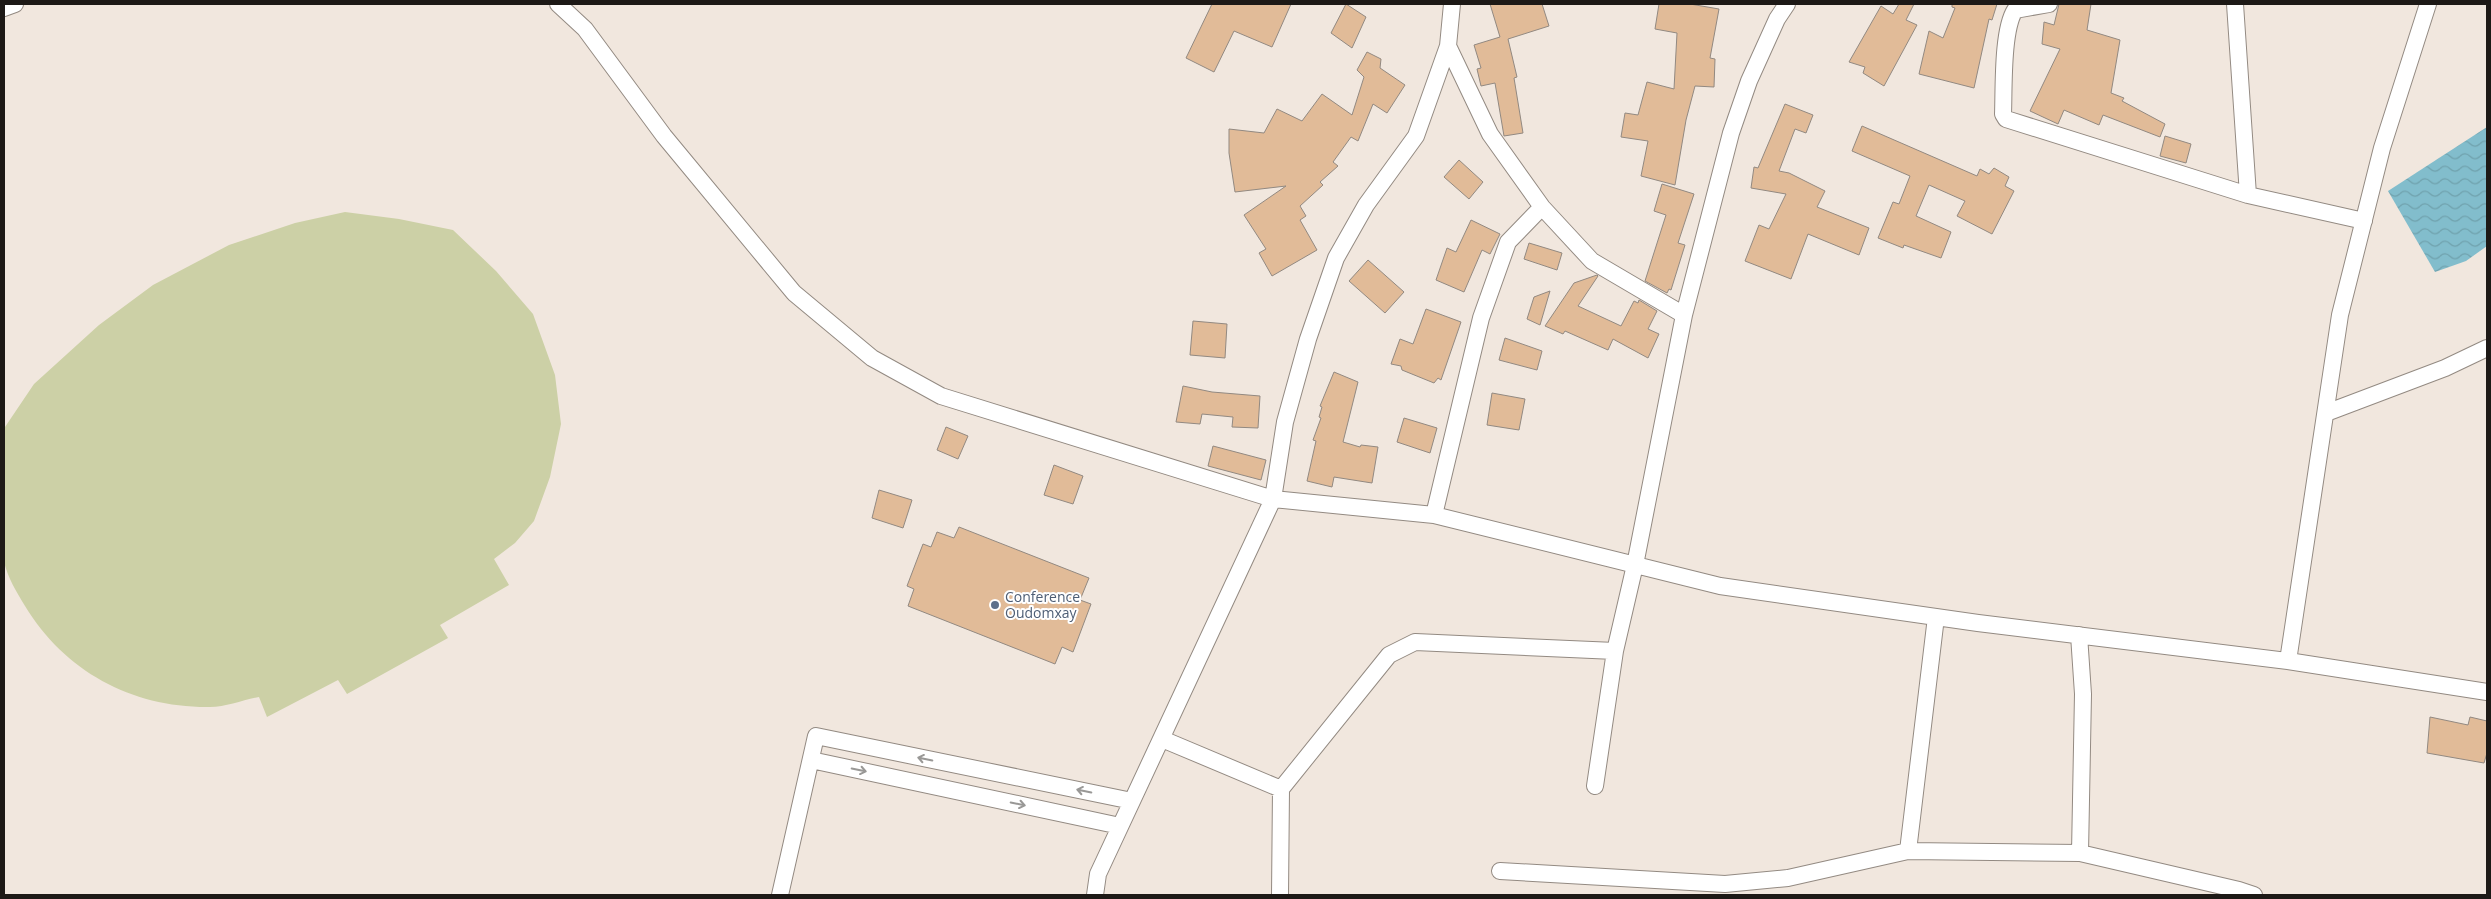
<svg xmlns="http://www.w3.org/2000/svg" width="2491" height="899" font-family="'Open Sans',sans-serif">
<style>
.grass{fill:#ccd0a6}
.water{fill:url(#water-waves)}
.building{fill:#e1bb98;stroke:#928981}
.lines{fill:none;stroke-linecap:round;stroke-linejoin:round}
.minor-casing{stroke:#938a82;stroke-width:18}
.minor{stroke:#fff;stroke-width:16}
.oneway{stroke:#999896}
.service-dot{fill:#5c6f8a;stroke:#fff;stroke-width:2}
.labels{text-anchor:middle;stroke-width:4;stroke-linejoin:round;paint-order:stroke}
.service-label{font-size:14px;fill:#4e5e75;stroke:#fff;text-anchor:start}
</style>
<defs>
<pattern id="water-waves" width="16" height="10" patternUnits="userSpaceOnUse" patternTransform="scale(1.25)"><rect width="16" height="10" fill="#82bdcc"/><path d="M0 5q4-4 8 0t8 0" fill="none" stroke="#70a2ae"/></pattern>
</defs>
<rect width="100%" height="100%" fill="#f1e7de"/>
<path class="grass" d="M 345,212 L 399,219 L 453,230 L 496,271 L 533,314 L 555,375 L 561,424 L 550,477 L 534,521 L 515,543 L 494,559 L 509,585 L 440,625 L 448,638 L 347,694 L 338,680 L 267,717 L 259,697 C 243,700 226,707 210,707 C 133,708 65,672 25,606 C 16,591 8,578 4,562 L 4,435 L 5,427 L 34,384 L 99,325 L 153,285 L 229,245 L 295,223 Z"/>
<path class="water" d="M 2487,127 L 2487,246 L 2466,261 L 2435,272 L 2388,191 Z"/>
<path class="building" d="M 1212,4 L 1291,4 L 1272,47 L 1234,31 L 1214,72 L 1186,58 Z
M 1346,4 L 1366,17 L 1352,48 L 1331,33 Z
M 1490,4 L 1542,4 L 1549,26 L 1508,39 L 1517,77 L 1514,78 L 1523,133 L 1504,136 L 1495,83 L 1481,86 L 1477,69 L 1481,68 L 1474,45 L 1500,37 Z
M 1659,4 L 1690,4 L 1719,9 L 1710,58 L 1715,59 L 1714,87 L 1695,86 L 1686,120 L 1675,185 L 1641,176 L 1648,141 L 1621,137 L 1625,113 L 1638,115 L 1647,82 L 1674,89 L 1677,33 L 1655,29 Z
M 1899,4 L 1914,4 L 1906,20 L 1917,25 L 1884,86 L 1863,73 L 1865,67 L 1849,62 L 1881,6 L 1893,14 Z
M 1952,4 L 1997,4 L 1992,20 L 1989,19 L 1974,88 L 1919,74 L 1929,31 L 1943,38 L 1955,8 L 1952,7 Z
M 2059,4 L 2091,4 L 2087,30 L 2120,40 L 2111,93 L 2124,98 L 2122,101 L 2165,124 L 2160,137 L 2103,115 L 2099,125 L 2064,110 L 2058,124 L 2030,111 L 2060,49 L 2042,44 L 2044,22 L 2054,25 Z
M 1367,52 L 1381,59 L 1380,68 L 1405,85 L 1387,113 L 1373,104 L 1358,141 L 1351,137 L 1333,162 L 1338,166 L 1320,182 L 1323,185 L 1300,206 L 1306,216 L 1300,220 L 1317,250 L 1272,276 L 1259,253 L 1266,249 L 1244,215 L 1286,186 L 1235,192 L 1229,153 L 1229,129 L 1264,133 L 1277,109 L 1302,121 L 1322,94 L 1352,115 L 1364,77 L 1357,70 Z
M 1785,104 L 1813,115 L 1806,133 L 1795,129 L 1779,171 L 1789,173 L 1825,191 L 1817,207 L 1869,228 L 1859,255 L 1808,234 L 1791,279 L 1745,261 L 1759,225 L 1769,229 L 1786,194 L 1751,188 L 1754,167 L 1758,168 Z
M 1862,126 L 1977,176 L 1980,169 L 1989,174 L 1994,168 L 2009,177 L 2005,186 L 2014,191 L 1992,234 L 1957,216 L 1965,201 L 1929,185 L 1916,216 L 1951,232 L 1941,258 L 1904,245 L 1903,248 L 1878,238 L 1893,202 L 1899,204 L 1910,176 L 1852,151 Z
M 2165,136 L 2191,144 L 2186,163 L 2160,156 Z
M 1459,160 L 1483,182 L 1469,199 L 1444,177 Z
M 1662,184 L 1694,194 L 1678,243 L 1685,245 L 1671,290 L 1669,289 L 1667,293 L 1645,281 L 1666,215 L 1654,211 Z
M 1471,220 L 1500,234 L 1490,254 L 1482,250 L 1464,292 L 1436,280 L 1447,248 L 1456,252 Z
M 1529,243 L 1562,253 L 1557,270 L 1524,259 Z
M 1368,260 L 1404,292 L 1385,313 L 1349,281 Z
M 1597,275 L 1598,276 L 1578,306 L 1621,326 L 1634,301 L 1638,303 L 1639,300 L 1657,311 L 1648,329 L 1659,334 L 1648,358 L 1613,339 L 1608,350 L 1565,331 L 1563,334 L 1545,326 L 1574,283 Z
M 1550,291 L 1540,325 L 1527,319 L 1534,297 Z
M 1426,309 L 1461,322 L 1441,380 L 1438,378 L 1434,383 L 1402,370 L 1401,366 L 1391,364 L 1400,339 L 1413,344 Z
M 1193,321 L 1227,324 L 1225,358 L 1190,355 Z
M 1505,338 L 1542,351 L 1537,370 L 1499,360 Z
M 1334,372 L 1358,382 L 1343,442 L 1360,447 L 1361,445 L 1378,447 L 1372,483 L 1334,477 L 1332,487 L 1307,481 L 1316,441 L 1313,440 L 1321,418 L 1319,417 L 1322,407 L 1320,406 Z
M 1183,386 L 1212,392 L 1260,396 L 1258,428 L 1232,427 L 1233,417 L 1202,414 L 1200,424 L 1176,422 Z
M 1492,393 L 1525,399 L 1519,430 L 1487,425 Z
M 1404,418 L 1437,428 L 1430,453 L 1397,442 Z
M 946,427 L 968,436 L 958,459 L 937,450 Z
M 1213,446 L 1266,460 L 1261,480 L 1208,466 Z
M 1054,465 L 1083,476 L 1073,504 L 1044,495 Z
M 879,490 L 912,500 L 903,528 L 872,518 Z
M 959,527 L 1089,578 L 1080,600 L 1091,604 L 1073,652 L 1062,647 L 1055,664 L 908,606 L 914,589 L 907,586 L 923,544 L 931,547 L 937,532 L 954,538 Z
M 2430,717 L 2468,725 L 2470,717 L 2487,721 L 2487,753 L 2484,763 L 2427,753 Z"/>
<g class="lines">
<g class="minor-casing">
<path id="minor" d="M 558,4 L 585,29 L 664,136 L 794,293 L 872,358 L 941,396 L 1273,499 L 1285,422 L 1308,339 L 1336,258 L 1366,205 L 1416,136 L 1448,46 L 1452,4
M 2049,4 L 2015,10 C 2002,30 2004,89 2003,114 L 2006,119 L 2248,195 L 2364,221
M 2235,4 L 2248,195
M 4,8 L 15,4
M 1448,46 L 1490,134 L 1542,207 L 1592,261 L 1684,315
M 2326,413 L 2445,368 L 2487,348
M 1434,515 L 1481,318 L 1508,242 L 1542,207
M 2079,635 L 2083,694 L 2080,853
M 2288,661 L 2340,315 L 2382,148 L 2428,4
M 1162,739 L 1281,789
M 811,760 L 1120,826
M 1595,786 L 1615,651 L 1635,565 L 1684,315 L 1731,133 L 1749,81 L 1777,19 L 1787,4
M 1908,851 L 1936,617
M 1500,871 L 1725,884 L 1788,878 L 1908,851 L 2080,853 L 2239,890 L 2254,895
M 780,895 L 816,736 L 1132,801
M 1095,895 L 1098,874 L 1273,499 L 1434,515 L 1720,586 L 1978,623 L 2288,661 L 2487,692
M 1280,895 L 1281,789 L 1389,655 L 1415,642 L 1615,651"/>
</g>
<use href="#minor" class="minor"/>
</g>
<defs><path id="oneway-shaft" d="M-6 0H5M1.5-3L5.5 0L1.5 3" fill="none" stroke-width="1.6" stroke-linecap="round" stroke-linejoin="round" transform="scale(1.25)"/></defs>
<g class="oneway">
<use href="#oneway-shaft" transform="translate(925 759) rotate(-168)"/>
<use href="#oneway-shaft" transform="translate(859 770) rotate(12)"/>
<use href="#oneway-shaft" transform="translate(1084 791) rotate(-168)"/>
<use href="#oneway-shaft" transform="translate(1018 804) rotate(12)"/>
</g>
<circle class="service-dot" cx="995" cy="605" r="5"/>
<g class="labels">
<g class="service-label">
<text x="1005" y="602">Conference<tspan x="1005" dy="16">Oudomxay</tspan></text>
</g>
</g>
<rect width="2491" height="899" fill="none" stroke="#1d1916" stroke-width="10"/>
</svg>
